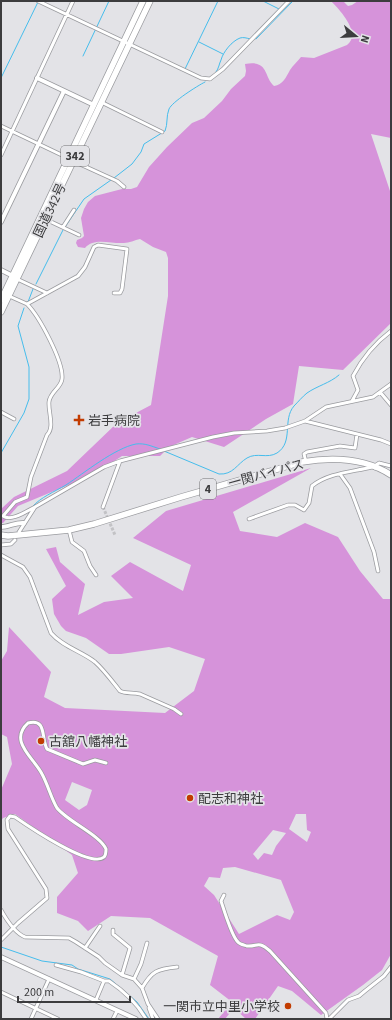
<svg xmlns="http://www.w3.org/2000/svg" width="392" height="1020" font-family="'Source Sans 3','Noto Sans JP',sans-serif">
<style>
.forest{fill:#d693da;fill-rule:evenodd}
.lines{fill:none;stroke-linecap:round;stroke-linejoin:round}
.stream{stroke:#46bdec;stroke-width:1}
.minor-tunnel{stroke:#c2c2c5;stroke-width:3;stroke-dasharray:3 1.5;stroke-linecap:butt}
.minor-casing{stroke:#9a9b9f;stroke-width:4.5}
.tertiary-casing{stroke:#9a9b9f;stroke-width:5.5}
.trunk-casing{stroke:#9a9b9f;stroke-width:7}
.minor{stroke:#fff;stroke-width:3}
.tertiary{stroke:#fff;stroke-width:4}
.trunk{stroke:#fff;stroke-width:5.5}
.poi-dot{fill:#c23b00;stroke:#e3e3e7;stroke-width:1.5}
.labels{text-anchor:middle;stroke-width:3.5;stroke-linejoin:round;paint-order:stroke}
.shield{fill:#e3e3e7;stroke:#6e6e71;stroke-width:1}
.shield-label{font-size:12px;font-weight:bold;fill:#3c3c3e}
.street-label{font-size:13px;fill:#3c3c3e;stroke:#e3e3e7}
.poi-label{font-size:13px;fill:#3c3c3e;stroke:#e3e3e7;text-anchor:start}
</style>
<rect width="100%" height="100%" fill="#e3e3e7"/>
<path class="forest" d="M 331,1 L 343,1 L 348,6 L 352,5 L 358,1 L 391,1 L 391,138 L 371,134 L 391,194 L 391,323 L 343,370 L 299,366 L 293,404 L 266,419 L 224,447 L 192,437 L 169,447 L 160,456 L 122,456 L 95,474 L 18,506 L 3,523 L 1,523 L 1,509 L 14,497 L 67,471 L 117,423 L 151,405 L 168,296 L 168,258 L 166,252 L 153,247 L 140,239 C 135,240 129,243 124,243 C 111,244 94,237 85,248 L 78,247 L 76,243 L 77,240 L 82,238 L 84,236 L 81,218 L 84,209 L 88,202 L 95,196 L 122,189 L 131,189 L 137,187 L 149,167 L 167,147 L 192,123 L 204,118 L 222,101 L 231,89 L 245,76 L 246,71 L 245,64 C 269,60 263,75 274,86 C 283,85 286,77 290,70 C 293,65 298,61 301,57 L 314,58 L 347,45 C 362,34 340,10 331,1 Z
M 311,468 L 233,512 L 240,531 L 277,537 L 305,523 L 338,537 L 360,571 L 383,599 L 391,599 L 391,954 L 382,970 L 363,985 L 321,1015 L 292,991 L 278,986 L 255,1019 L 246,1019 L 234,1008 L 225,1019 L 218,1019 L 232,1002 L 210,985 L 218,956 L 150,918 L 111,916 L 88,931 L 78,921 L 57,913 L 57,897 L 78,873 L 72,855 L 15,814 L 3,818 L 1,821 L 1,790 L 12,764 L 7,737 L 1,734 L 1,661 L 7,651 L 9,627 L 51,672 L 44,697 L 65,708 L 165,713 L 194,691 L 205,659 L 169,647 L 121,654 L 109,654 L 86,638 L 66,631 L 61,626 L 54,614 L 52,599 L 66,586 L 46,549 L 56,547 L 60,562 L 85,584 L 78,615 L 104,602 L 133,598 L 111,576 L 130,562 L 183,591 L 191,565 L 133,538 L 166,511 ZM 72,782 L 92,790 L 87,805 L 79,810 L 65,800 ZM 296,814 L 306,814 L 307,830 L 311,832 L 307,842 L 289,829 ZM 273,830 L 286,833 L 276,846 L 272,855 L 264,853 L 258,860 L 253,854 ZM 235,867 L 281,880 L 294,912 L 290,920 L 277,915 L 239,934 L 214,895 L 204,886 L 209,877 L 220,878 L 223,868 Z"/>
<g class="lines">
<path class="stream" d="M 263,1 L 279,9
M 1,2 L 2,1
M 256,39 L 293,1
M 199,42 L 223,54
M 83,56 L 109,1
M 185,69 L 218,1
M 216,72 C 219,68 219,64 221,60 C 223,52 232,41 240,38 C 243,37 247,38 250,39
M 1,78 L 38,2
M 114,178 L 132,164 L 141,152 L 144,144 L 165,131 C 168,124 166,116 169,109 C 172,102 197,86 205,82
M 65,227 L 84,199 L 111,180
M 36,284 L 63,230
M 28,302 L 33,289
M 164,451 L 219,474 C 233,475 237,464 247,458 C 257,452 267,459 277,453 C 294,442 282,420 294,406 C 298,402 302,397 307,393 C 317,386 330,383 339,375
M 1,453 L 24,413 L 29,399 L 29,367 L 18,326 L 24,308
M 32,507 C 41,497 54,492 66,485 C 84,473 115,448 136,444 C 145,443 151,446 160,449
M 1,947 L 42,961 L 72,965 L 78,969 L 110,979 L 137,1002 L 149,1019"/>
<path class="minor-tunnel" d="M 103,507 L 115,535"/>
<g class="minor-casing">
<path id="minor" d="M 38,1 L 201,78 L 210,79 L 223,69 L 289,1
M 101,102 L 162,132
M 1,126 L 68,158
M 1,155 L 73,1
M 73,161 L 117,181 L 124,187
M 45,219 L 79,235
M 63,227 L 74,210
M 17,279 L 47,293
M 9,296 L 27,304 L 78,276 L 85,267 L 94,247 L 98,245 L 127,249 L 122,289 L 120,293 L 114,293
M 27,304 C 39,316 64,362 62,379 C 61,388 50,392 49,402 C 48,412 55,427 47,435 L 31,477 L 27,497 L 15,502 L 3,516 C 11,522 27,511 35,507
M 380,392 L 391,405
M 352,401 L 358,390 L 353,376 C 362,359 375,343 391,331
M 1,412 L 14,419
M 305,421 L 381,440 L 391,444
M 306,462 L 304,454 L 307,452 L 340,446 L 355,448 L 357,434
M 375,468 L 376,465 L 379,463 L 391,466
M 340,474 L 350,488 L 374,552 L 378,571
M 103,507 L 120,461
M 249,519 L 288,505 L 295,505 L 304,510 L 309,503 L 312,486 C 328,473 352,472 372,467
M 69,530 L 72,542 L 84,551 L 90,566 L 96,575
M 19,532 L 35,507 L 104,467 L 120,461 L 213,437 L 234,433 L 267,431 L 285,428 L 305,421 L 326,407 L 373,397 L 391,384
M 1,545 L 11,544 L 15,540
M 1,555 L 23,567 L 30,577 L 51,633 C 63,647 81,651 95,662 C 104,670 112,681 120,691 C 126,694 133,692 140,694 L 174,709 L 181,714
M 224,895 L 221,901 C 224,910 232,937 238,942 C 239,944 244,945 247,946 C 258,947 257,940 270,951 L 326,1013 L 327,1019
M 1,910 C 6,919 15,933 25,937 L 69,938 L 76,942 L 99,957 L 105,963 L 122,975 L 134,979 L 142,988 L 148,1004 L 158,1019
M 113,930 L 113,934 L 130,948 L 122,975
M 1,940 L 18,923 L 47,898 L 46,889 L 8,829 L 7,820 L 10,816 L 15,817 C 28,826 91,869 104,857 C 106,855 106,851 106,849 C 100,835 67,821 57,808 C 51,798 48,785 42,774 C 34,758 8,741 28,723 C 47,718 41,738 47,749 L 83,764 L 95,760 L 106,763
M 85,948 L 100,926
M 56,965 L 81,972 L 104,981 L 109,981 C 124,991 137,1003 146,1019
M 134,979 L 141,964 L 147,943
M 142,988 C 152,971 157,969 177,967
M 1,992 L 58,1019
M 96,1000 L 104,981
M 149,1008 L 153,1019
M 31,1019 L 49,979
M 113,1019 L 117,1011
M 329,1019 L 348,1000 L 359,996 L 365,991 L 384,976 L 391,967"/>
</g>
<g class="tertiary-casing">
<path id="tertiary" d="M 37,78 L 94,105
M 1,222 L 64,91
M 1,270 L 15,277
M 1,527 C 9,527 16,522 24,523
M 1,957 L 136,1019"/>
</g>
<g class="trunk-casing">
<path id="trunk" d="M 1,300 L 143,1
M 1,312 L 150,1
M 1,535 L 8,536 L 69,530 L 94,524 L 181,497 L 302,462 C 332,457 365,458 391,475"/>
</g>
<use href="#minor" class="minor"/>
<use href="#tertiary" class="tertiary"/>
<use href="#trunk" class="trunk"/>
</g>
<g class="poi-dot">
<path d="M77 414h4v4h4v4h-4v4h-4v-4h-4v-4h4z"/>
<circle cx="41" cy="741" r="4"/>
<circle cx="190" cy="798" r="4"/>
<circle cx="288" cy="1006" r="4"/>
</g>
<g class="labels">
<g class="shield">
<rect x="61" y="146" width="28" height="20" rx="3"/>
<rect x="200" y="479" width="16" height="20" rx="3"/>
</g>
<g class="shield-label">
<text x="75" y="160">342</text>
<text x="208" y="493">4</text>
</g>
<g class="street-label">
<text transform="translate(49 210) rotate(-65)" y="5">国道342号</text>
<text transform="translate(266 473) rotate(-15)" y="5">一関バイパス</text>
</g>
<g class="poi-label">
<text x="88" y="425">岩手病院</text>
<text x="49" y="746">古舘八幡神社</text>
<text x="198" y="803">配志和神社</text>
<text x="280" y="1011" text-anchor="end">一関市立中里小学校</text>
</g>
</g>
<rect width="392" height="1020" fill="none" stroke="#3c3c3e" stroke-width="4"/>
<g transform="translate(356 36) rotate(108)" stroke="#e3e3e7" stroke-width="3" paint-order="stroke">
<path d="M0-3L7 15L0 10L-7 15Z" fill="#3c3c3e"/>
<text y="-6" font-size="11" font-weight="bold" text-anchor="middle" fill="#3c3c3e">N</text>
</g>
<path d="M18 996v6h112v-6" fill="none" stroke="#3c3c3e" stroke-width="2"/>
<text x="24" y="996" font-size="12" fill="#3c3c3e" stroke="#e3e3e7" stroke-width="3" paint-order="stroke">200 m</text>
</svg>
